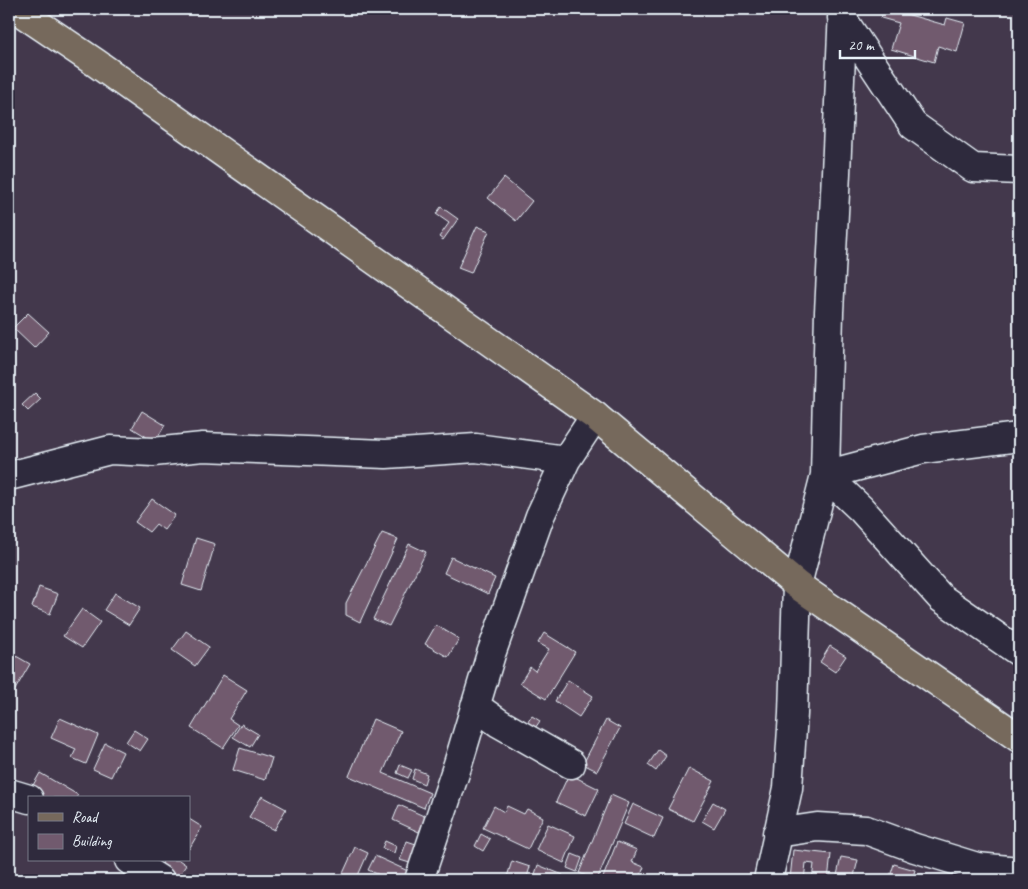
<svg xmlns="http://www.w3.org/2000/svg" width="1028" height="889" font-family="Caveat,sans-serif">
<style>
.building{fill:#715a6e;stroke:#e8f1f8}
.lines{fill:none;stroke-linecap:round;stroke-linejoin:round}
.minor-casing{stroke:#e8f1f8;stroke-width:31}
.major-casing{stroke:#e8f1f8;stroke-width:31}
.minor{stroke:#2f2a3d;stroke-width:28}
.major{stroke:#76695c;stroke-width:28}
</style>
<rect width="100%" height="100%" fill="#43384c"/>
<filter id="ink" filterUnits="userSpaceOnUse"><feTurbulence type="fractalNoise" baseFrequency=".02" numOctaves="2"/><feDisplacementMap in="SourceGraphic" scale="10" xChannelSelector="R" yChannelSelector="G"/><feConvolveMatrix kernelMatrix="1 2 1 2 8 2 1 2 1" color-interpolation-filters="sRGB"/></filter>
<g filter="url(#ink)">
<path class="building" d="M 884,9 L 907,9 L 906,14 L 945,25 L 947,18 L 965,23 L 957,52 L 938,46 L 934,62 L 891,49 L 899,23 L 881,18 Z
M 504,178 L 532,201 L 516,221 L 488,198 Z
M 441,207 L 458,219 L 443,240 L 439,237 L 449,223 L 436,214 Z
M 477,226 L 489,231 L 471,273 L 458,268 Z
M 28,313 L 49,332 L 34,348 L 13,328 Z
M 35,393 L 41,399 L 28,411 L 22,405 Z
M 142,411 L 165,425 L 155,442 L 132,428 Z
M 152,499 L 175,515 L 164,530 L 156,524 L 149,532 L 135,522 Z
M 382,533 L 398,539 L 360,622 L 346,615 L 346,603 Z
M 196,538 L 215,544 L 201,591 L 182,585 Z
M 409,544 L 426,552 L 389,626 L 373,619 Z
M 451,557 L 495,578 L 488,594 L 444,573 Z
M 39,587 L 58,594 L 50,614 L 32,607 Z
M 115,593 L 140,608 L 129,625 L 104,610 Z
M 82,609 L 100,622 L 82,648 L 63,636 Z
M 436,625 L 459,639 L 448,657 L 425,644 Z
M 186,631 L 209,647 L 195,666 L 172,650 Z
M 544,633 L 575,652 L 546,699 L 520,683 L 530,667 L 535,671 L 549,649 L 538,643 Z
M 830,646 L 846,656 L 835,672 L 820,662 Z
M 9,652 L 30,664 L 12,695 L 9,693 Z
M 223,675 L 247,690 L 229,719 L 238,725 L 223,748 L 191,728 Z
M 568,680 L 593,696 L 579,717 L 555,701 Z
M 532,716 L 540,721 L 535,728 L 527,723 Z
M 60,718 L 98,735 L 86,764 L 72,758 L 76,749 L 51,738 Z
M 373,719 L 401,731 L 383,773 L 430,793 L 424,808 L 349,776 Z
M 606,720 L 620,728 L 597,771 L 583,764 Z
M 241,724 L 258,734 L 250,747 L 233,737 Z
M 134,730 L 148,739 L 140,751 L 126,742 Z
M 105,743 L 123,752 L 111,777 L 93,769 Z
M 240,748 L 272,758 L 265,780 L 233,770 Z
M 658,750 L 666,756 L 656,771 L 648,765 Z
M 400,765 L 412,770 L 408,778 L 397,773 Z
M 689,768 L 714,781 L 693,821 L 668,809 Z
M 415,769 L 427,774 L 424,784 L 412,779 Z
M 40,773 L 78,795 L 76,798 L 35,798 L 28,794 Z
M 569,774 L 599,789 L 586,816 L 556,802 Z
M 611,795 L 629,803 L 597,880 L 579,873 Z
M 262,796 L 286,809 L 274,830 L 249,817 Z
M 713,802 L 725,809 L 714,828 L 702,821 Z
M 633,804 L 663,818 L 654,838 L 624,824 Z
M 399,805 L 426,817 L 419,832 L 393,820 Z
M 494,806 L 504,812 L 507,806 L 524,814 L 527,809 L 543,817 L 528,849 L 483,828 Z
M 189,819 L 202,827 L 189,849 Z
M 548,824 L 575,836 L 564,863 L 536,850 Z
M 481,834 L 490,839 L 483,851 L 475,846 Z
M 385,841 L 396,846 L 394,853 L 382,848 Z
M 407,841 L 419,845 L 413,864 L 400,860 Z
M 617,842 L 637,850 L 632,862 L 644,867 L 639,880 L 602,880 Z
M 355,847 L 368,853 L 356,880 L 340,880 Z
M 793,850 L 831,854 L 828,880 L 812,880 L 814,864 L 806,863 L 804,880 L 790,879 Z
M 572,854 L 582,858 L 577,872 L 567,868 Z
M 375,856 L 408,871 L 404,880 L 391,880 L 368,870 Z
M 841,857 L 858,860 L 853,880 L 836,880 Z
M 164,860 L 179,860 L 186,865 L 177,879 L 159,868 Z
M 512,861 L 530,867 L 526,880 L 506,880 Z
M 894,864 L 915,870 L 912,880 L 889,880 Z
M 538,865 L 563,875 L 561,880 L 533,880 Z
M 921,874 L 941,880 L 919,880 Z"/>
<g class="lines">
<g class="minor-casing">
<path id="minor" d="M 842,18 L 913,125 L 973,168 L 1019,170
M 825,475 L 861,509 L 941,598 L 1019,652
M 825,475 L 923,449 L 1019,437
M 9,476 L 110,450 L 153,452 L 203,447 L 386,454 L 476,448 L 566,460
M 475,706 L 499,723 L 571,764
M 9,793 L 29,799
M 777,833 L 817,827 L 866,830 L 915,848 L 977,867 L 1019,871
M 129,860 L 160,880
M 419,880 L 458,764 L 491,654 L 540,516 L 566,460 L 595,416
M 768,880 L 788,788 L 793,714 L 797,585 L 825,475 L 829,312 L 836,173 L 843,9"/>
</g>
<g class="major-casing">
<path id="major" d="M 16,9 L 96,63 L 595,416 L 797,585 L 1019,738"/>
</g>
<use href="#minor" class="minor"/>
<use href="#major" class="major"/>
</g>
</g>
<rect width="1028" height="889" fill="none" stroke="#2f2a3d" stroke-width="30"/>
<rect x="15" y="15" width="998" height="859" fill="none" stroke="#e8f1f8" stroke-width="2" filter="url(#ink)"/>
<rect x="28" y="796" width="162" height="65" fill="#2f2a3d" stroke="#797a88"/>
<rect x="38" y="813" width="25" height="8" fill="#76695c" stroke="#797a88"/>
<text x="72" y="822" font-size="15" fill="#e8f1f8">Road</text>
<rect x="38" y="834" width="25" height="15" fill="#715a6e" stroke="#797a88"/>
<text x="72" y="846" font-size="15" fill="#e8f1f8">Building</text>
<path d="M840 50v8h75v-8" fill="none" stroke="#e8f1f8" stroke-width="2.5"/>
<text x="848" y="50" font-size="15" fill="#e8f1f8" stroke="#2f2a3d" stroke-width="4" paint-order="stroke">20 m</text>
</svg>
